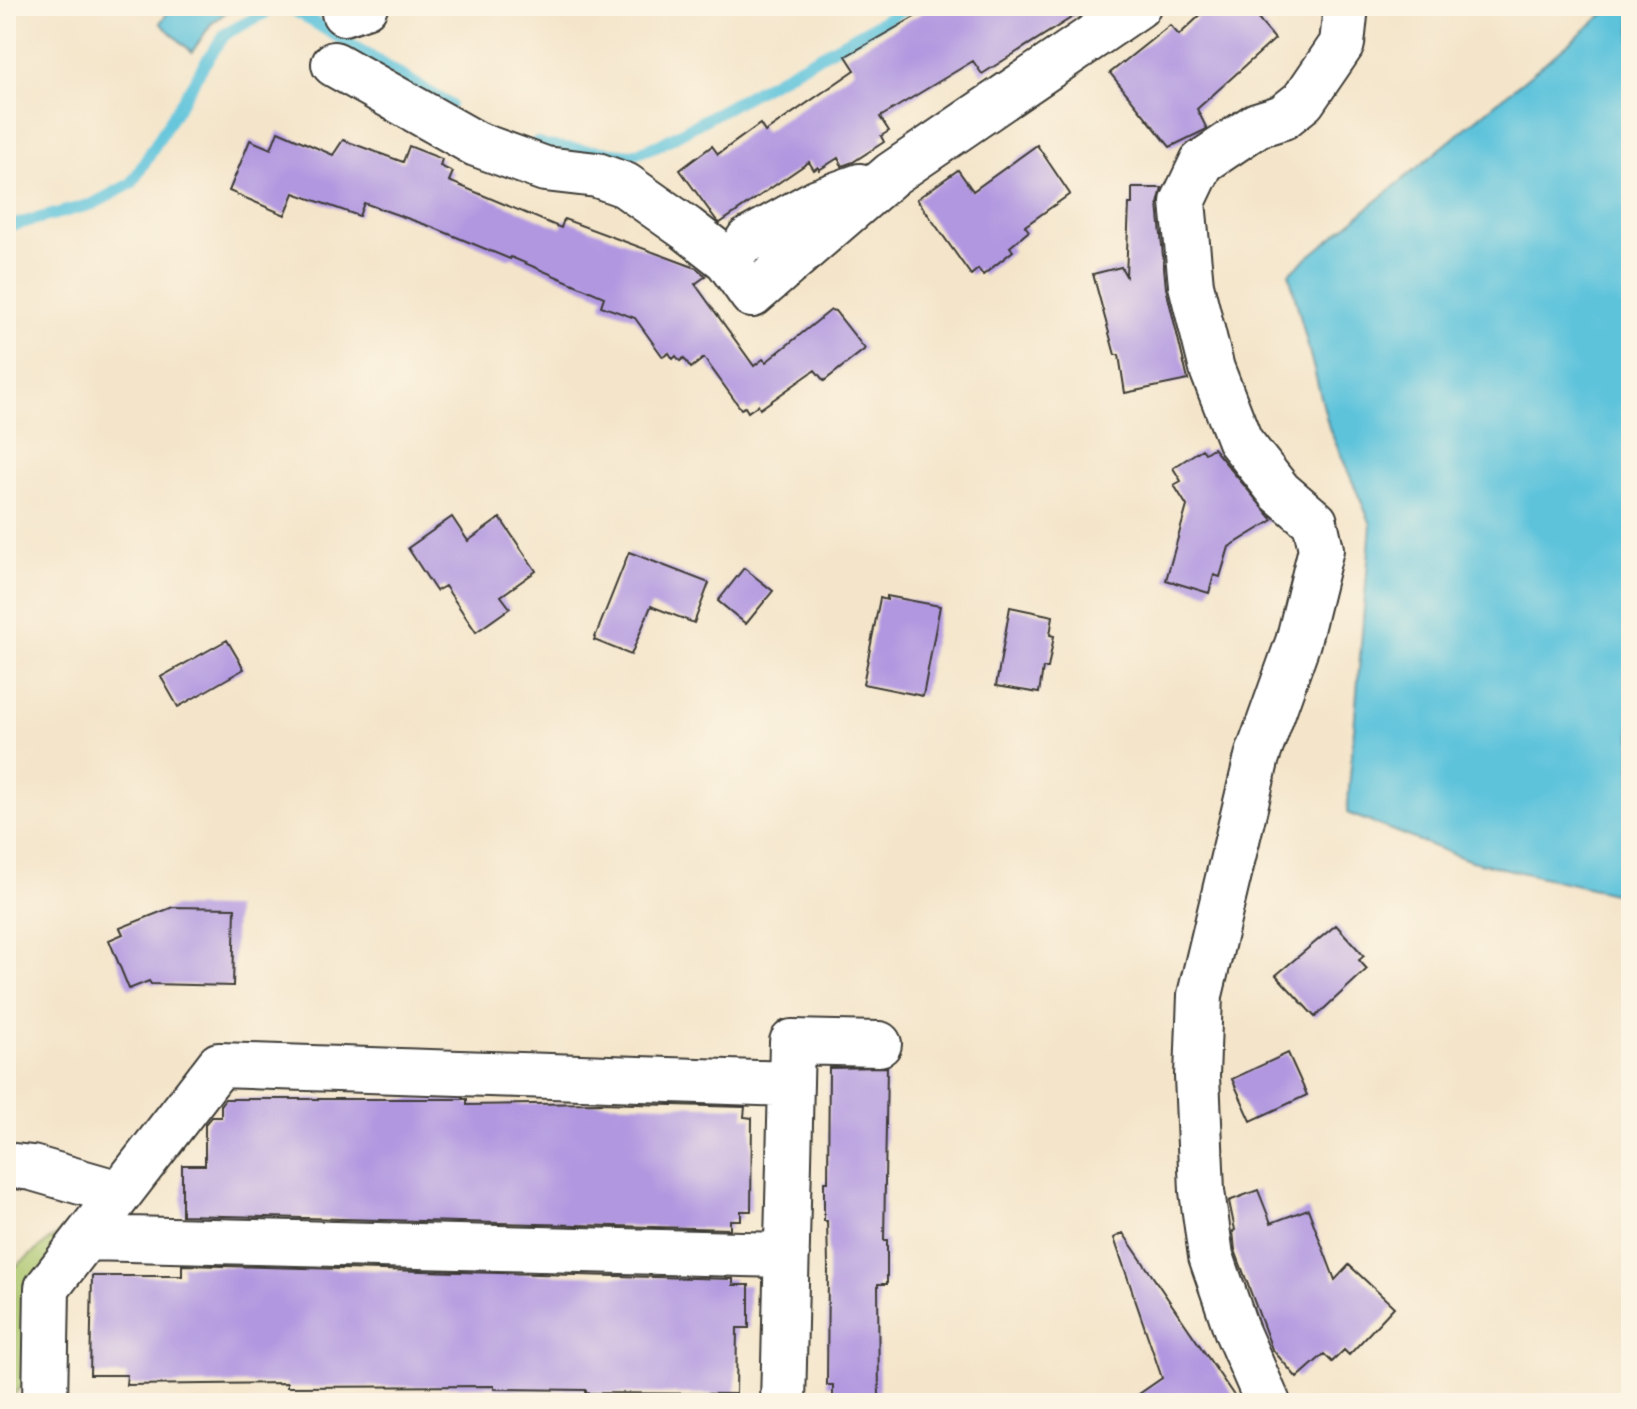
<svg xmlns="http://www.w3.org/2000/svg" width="1637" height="1409" font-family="Mynerve,sans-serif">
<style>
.green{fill:#a9c46a;stroke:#627043;stroke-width:2}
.water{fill:#5dc3db;stroke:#3c707c;stroke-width:2}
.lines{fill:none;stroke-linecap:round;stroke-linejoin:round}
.stream{stroke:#5dc3db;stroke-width:12}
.building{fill:#b197e0}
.minor-casing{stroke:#3c3a36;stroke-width:48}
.minor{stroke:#fff;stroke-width:44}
</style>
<rect width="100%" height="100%" fill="#fcf5e5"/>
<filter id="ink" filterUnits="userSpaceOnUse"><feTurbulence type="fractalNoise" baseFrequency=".0125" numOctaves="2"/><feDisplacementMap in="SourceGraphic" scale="16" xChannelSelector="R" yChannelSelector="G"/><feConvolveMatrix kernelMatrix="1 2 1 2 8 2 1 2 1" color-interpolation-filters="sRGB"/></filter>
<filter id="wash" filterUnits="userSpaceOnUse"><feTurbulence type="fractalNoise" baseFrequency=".006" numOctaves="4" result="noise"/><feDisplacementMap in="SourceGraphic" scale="32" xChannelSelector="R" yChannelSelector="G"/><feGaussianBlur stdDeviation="1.8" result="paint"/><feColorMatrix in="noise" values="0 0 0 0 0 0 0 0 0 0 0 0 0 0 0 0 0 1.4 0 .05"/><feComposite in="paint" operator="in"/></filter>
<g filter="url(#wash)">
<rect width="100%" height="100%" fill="#f4e5ca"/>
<path class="green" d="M 67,1226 L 33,1372 L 15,1394 L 6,1393 L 6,1274 Z"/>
<path class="water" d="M 173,6 L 234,6 L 211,24 L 192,52 L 160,23 Z
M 1614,6 L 1631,6 L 1631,897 L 1471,861 L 1347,813 L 1371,524 L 1329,428 L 1289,273 Z"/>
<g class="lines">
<path class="stream" d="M 536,143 L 545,146 L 632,155 L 661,144 L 910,6
M 6,227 L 93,204 L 132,183 L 205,63 L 225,34 L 274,8 L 289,7 L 450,105"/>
</g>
<g id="blocks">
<path class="building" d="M 934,6 L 1090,6 L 982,74 L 973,61 L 880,117 L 889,131 L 881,136 L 884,142 L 853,162 L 842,166 L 838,158 L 819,170 L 818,167 L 814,170 L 809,162 L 720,223 L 717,221 L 680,170 L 712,146 L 718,154 L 760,124 L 765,132 L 855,70 L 846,56 Z
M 1210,6 L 1247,6 L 1275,39 L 1197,109 L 1207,129 L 1170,147 L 1110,73 L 1170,25 L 1179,35 Z
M 278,131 L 333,155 L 343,140 L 403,162 L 409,146 L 442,159 L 440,166 L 453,172 L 449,181 L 561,228 L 564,219 L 696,268 L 706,276 L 695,284 L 754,366 L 763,359 L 766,362 L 831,310 L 835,311 L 865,349 L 824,381 L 815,370 L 760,409 L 758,405 L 748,412 L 745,407 L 741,409 L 704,358 L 691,368 L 684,358 L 680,361 L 676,356 L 673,359 L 669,353 L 663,357 L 635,318 L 601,306 L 604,297 L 511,257 L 510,259 L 432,227 L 364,203 L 359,216 L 294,193 L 285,215 L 229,191 L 250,140 L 271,149 Z
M 1037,145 L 1070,194 L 1025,226 L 1029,231 L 1010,247 L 1013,251 L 983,275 L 978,269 L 971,275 L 917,199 L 958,170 L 973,191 Z
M 1132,188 L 1162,188 L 1158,204 L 1166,288 L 1188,380 L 1125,393 L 1119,355 L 1115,355 L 1093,274 L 1121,267 L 1126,276 L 1129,204 L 1132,204 Z
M 1213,448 L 1273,520 L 1229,547 L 1220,577 L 1214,575 L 1209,593 L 1166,580 L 1187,506 L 1174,485 L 1181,481 L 1173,468 L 1202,449 L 1205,453 Z
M 452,517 L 468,541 L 500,518 L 536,571 L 501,596 L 510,608 L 476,632 L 445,586 L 436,591 L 408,548 Z
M 629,552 L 709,583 L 694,623 L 651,606 L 631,655 L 594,640 Z
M 744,568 L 773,591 L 746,624 L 718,601 Z
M 887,596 L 940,606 L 923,696 L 863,684 L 880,598 L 887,600 Z
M 1010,607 L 1053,616 L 1050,635 L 1054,636 L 1048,668 L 1043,668 L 1039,693 L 996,686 Z
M 227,640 L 244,669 L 178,707 L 161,677 Z
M 173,907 L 235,908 L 233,986 L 151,984 L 149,981 L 129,989 L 109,940 L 123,934 L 120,928 Z
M 1336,925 L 1364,956 L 1359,960 L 1367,969 L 1315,1017 L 1276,975 Z
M 1288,1053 L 1307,1095 L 1251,1121 L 1232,1079 Z
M 887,1067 L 884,1240 L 887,1240 L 887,1284 L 878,1284 L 879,1403 L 833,1403 L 833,1385 L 827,1385 L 828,1266 L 827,1221 L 824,1221 L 824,1182 L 828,1182 L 829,1068 Z
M 225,1099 L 467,1099 L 467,1105 L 600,1103 L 745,1107 L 744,1117 L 752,1118 L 751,1211 L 741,1211 L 741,1220 L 730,1220 L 730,1229 L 182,1215 L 182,1165 L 205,1165 L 205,1124 L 211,1117 L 221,1117 L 221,1104 Z
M 1258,1190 L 1271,1223 L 1308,1209 L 1335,1280 L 1349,1265 L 1394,1307 L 1349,1355 L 1344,1350 L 1332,1362 L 1324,1354 L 1297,1378 L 1272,1349 L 1235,1250 L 1233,1231 L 1235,1230 L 1229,1201 Z
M 1123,1233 L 1239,1403 L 1126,1403 L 1162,1378 L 1114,1238 Z
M 182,1265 L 733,1279 L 733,1285 L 749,1285 L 749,1328 L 737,1328 L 736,1394 L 586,1393 L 586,1390 L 494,1389 L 494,1386 L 287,1387 L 287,1383 L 126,1385 L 127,1375 L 90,1375 L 92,1276 L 182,1276 Z"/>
</g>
</g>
<g filter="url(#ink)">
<use href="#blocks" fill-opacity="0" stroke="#3c3a36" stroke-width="2"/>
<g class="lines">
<g class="minor-casing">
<path id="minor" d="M 344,13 L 365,6
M 334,64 L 476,144 L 545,169 L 597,175 L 625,185 L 686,228 L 727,260 L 752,295 L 892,174 L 1138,6
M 748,240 L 818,201 L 860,186
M 6,1165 L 32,1168 L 119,1193
M 86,1238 L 787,1255
M 45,1403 L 47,1288 L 219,1065 L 791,1084
M 783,1403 L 792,1042 L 879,1044
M 1268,1403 L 1237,1332 L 1211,1256 L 1202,1191 L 1197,1076 L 1200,995 L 1257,757 L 1298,642 L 1321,549 L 1315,522 L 1280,492 L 1240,441 L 1212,369 L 1191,285 L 1183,202 L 1202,162 L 1257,125 L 1283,117 L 1303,101 L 1342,44 L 1346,6"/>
</g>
<use href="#minor" class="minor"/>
</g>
</g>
<rect width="1637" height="1409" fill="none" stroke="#fcf5e5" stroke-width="32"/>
</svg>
